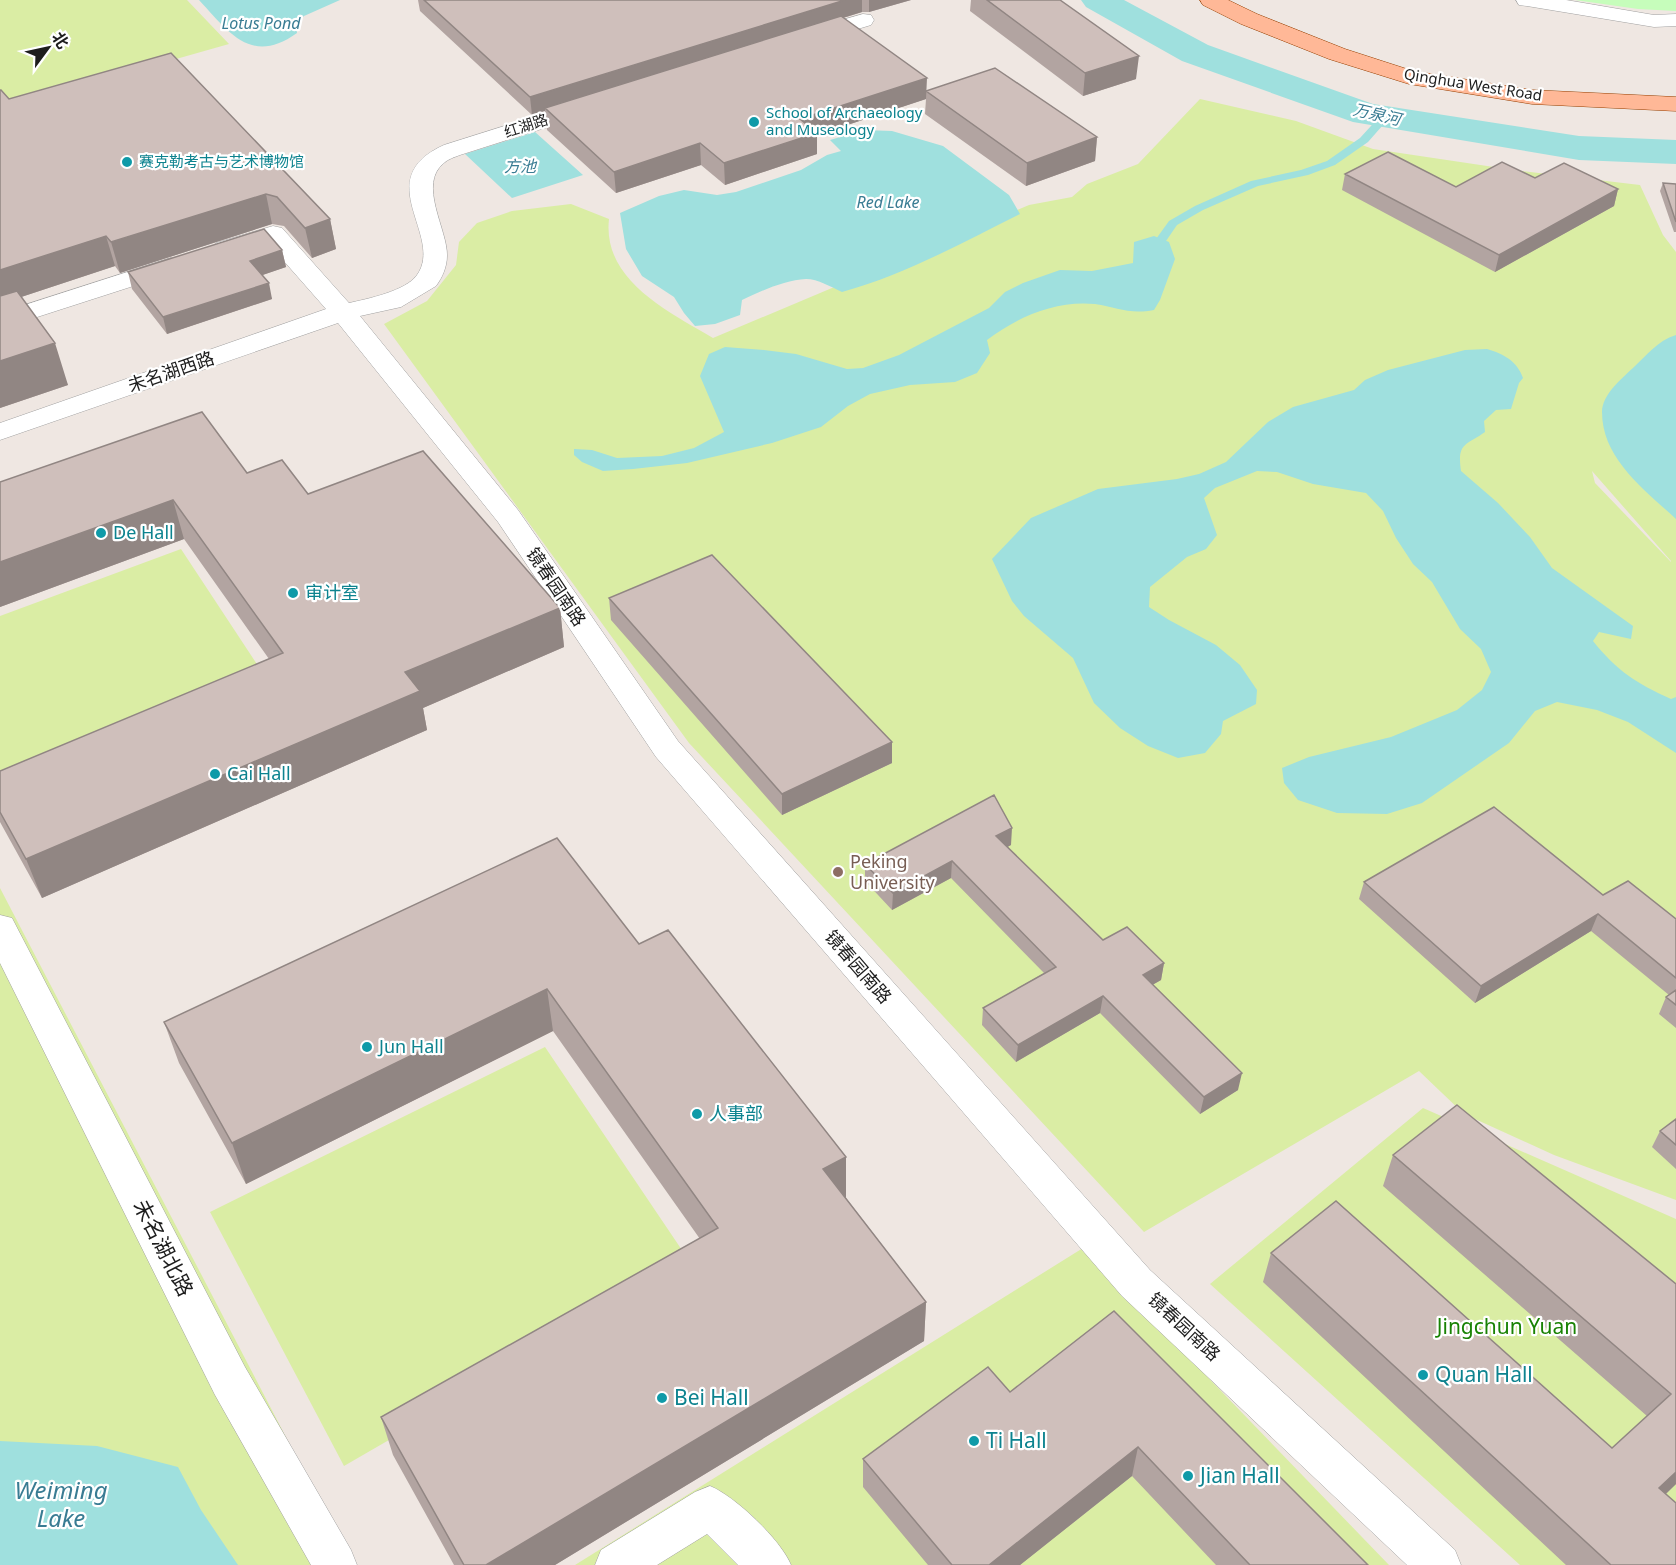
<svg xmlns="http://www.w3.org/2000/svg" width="1676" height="1565" font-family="'Noto Sans','Noto Sans SC',sans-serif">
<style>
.grass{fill:#daeda4;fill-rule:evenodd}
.park{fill:#c6fdbb}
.water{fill:#9fe0de}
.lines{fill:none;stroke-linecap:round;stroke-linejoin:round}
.stream{fill:#9fe0de;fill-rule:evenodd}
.canal{fill:#9fe0de;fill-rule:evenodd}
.minor-casing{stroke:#a1a1a1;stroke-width:1}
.major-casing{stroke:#963f00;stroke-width:1}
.minor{fill:#fff;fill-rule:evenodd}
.major{fill:#ffb897;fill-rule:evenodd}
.wall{fill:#b2a4a1}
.shaded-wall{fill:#918683}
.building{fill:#cfbfbb;stroke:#918683;stroke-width:1.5}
.culture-dot{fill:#0f9aa8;stroke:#fff;stroke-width:2}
.education-dot{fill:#8d6e63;stroke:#fff;stroke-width:2}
.labels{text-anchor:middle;stroke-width:4.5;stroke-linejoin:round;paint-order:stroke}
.far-street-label{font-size:15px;fill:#1d1d1d;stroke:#fff}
.far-culture-label{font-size:15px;fill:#0d838f;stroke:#fff;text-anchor:start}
.far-water-label{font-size:16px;font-style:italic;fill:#397c93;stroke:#fff}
.street-label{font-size:18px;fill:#1d1d1d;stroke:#fff}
.culture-label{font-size:18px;fill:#0d838f;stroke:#fff;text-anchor:start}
.education-label{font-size:18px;fill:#785e54;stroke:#fff;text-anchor:start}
.near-street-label{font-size:21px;fill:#1d1d1d;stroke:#fff}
.near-park-label{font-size:21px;fill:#198204;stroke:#fff}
.near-culture-label{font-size:21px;fill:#0d838f;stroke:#fff;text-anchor:start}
.near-water-label{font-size:24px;font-style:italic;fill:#397c93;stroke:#fff}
</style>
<rect width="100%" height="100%" fill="#efe7e2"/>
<path class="grass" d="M 0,0 L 187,0 L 229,44 L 0,109 Z
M 1200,99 L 1296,121 L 1373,149 L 1514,170 L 1640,185 L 1663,235 L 1676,252 L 1676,1200 L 1554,1155 L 1464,1114 L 1419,1071 L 1144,1232 L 689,743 L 384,324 L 427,301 L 456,265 L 459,242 L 477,223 L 512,211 L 571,204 L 609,219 C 602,280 669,312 713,338 L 1029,205 L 1072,197 L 1087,184 L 1138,164 ZM 1592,471 L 1671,561 L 1671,562 L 1595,483 Z
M 181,549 L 274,690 L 0,806 L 0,616 Z
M 0,888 L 326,1514 L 354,1565 L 0,1565 Z
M 545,1047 L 692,1265 L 344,1466 L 210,1212 Z
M 1423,1108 L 1676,1219 L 1676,1565 L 1520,1565 L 1210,1284 Z
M 1083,1248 L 1389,1565 L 575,1565 Z"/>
<path class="park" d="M 1575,0 L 1676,0 L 1676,11 L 1638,9 Z"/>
<path class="water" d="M 199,0 L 340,0 L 304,16 L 296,23 L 297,33 C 251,66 229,32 199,0 Z
M 864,130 L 892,131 L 943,146 L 1009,195 L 1020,214 C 962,243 904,275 842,292 C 831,287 818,279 806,279 C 785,280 761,291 742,300 L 740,315 L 715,324 L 695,326 L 684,313 L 674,297 L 642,276 L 626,249 L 620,213 L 659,196 L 684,190 L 717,195 L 736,192 L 801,170 L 827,155 L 841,151 L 830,140 Z
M 535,132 L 583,175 L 512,198 L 465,154 Z
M 1154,236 L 1169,242 L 1175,259 L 1160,300 L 1154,310 C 1129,315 1117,307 1095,304 C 1056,300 1017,317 987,340 L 990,353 L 977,373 L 955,382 L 910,385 L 870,394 L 848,406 L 821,427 L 772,443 L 687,463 L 633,469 L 603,471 L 582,462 L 574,455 L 574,449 L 592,450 L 617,458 L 662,456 L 694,448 L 724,432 L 700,376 L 709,354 L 725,347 L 764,350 L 796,354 L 847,369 L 863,368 L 899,355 L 989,308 L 1005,292 L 1023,283 L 1060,270 L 1092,271 L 1133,263 L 1134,242 Z
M 1676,335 L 1676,519 C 1645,490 1602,459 1602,412 C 1602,395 1621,379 1633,368 C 1647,355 1657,341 1676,335 Z
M 1487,349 C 1504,354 1517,361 1523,378 L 1519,383 L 1511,409 L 1496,410 L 1484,421 L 1485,432 C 1465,446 1457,443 1461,471 L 1498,503 L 1530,537 L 1552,568 L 1633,626 L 1631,639 L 1599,632 L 1593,641 C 1617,671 1636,683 1671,699 L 1676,697 L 1676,753 L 1628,722 L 1597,710 L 1557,702 L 1535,711 L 1509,743 L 1422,803 L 1387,814 L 1337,813 L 1298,800 L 1284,783 L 1282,768 L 1309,757 L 1391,737 L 1457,710 L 1482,690 L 1491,672 L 1481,649 L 1460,629 L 1432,582 L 1413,564 L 1396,538 L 1383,511 L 1366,493 L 1313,484 L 1277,472 L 1257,471 L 1215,488 L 1204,498 L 1217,535 L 1206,549 L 1187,557 L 1150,587 L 1149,607 L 1169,620 L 1216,645 L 1240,665 L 1257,690 L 1256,704 L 1223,721 L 1221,734 L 1205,753 L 1178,758 L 1148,746 L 1120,728 L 1094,703 L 1073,658 L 1024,616 L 1012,601 L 992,559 L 1031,518 L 1098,489 L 1177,479 L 1199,474 L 1226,462 L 1268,422 L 1293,407 L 1354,390 L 1365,380 L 1388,370 L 1465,350 Z
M 0,1441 L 97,1446 L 178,1467 L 201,1510 L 238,1565 L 0,1565 Z"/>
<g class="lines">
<path class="stream" d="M 1385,114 L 1390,117 L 1368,142 L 1335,165 L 1308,175 L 1258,186 L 1203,210 L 1177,225 L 1166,241 L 1158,241 L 1156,239 L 1169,221 L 1195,206 L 1251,181 L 1301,170 L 1327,161 L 1360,138 L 1381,115 Z"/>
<path class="canal" d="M 1081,0 L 1124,0 L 1208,45 L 1373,104 L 1579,136 L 1676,140 L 1676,164 L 1579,160 L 1353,122 L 1182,61 L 1086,7 Z"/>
<g class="minor-casing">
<path id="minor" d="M 1516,0 L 1566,0 L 1654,15 L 1676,14 L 1676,26 L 1654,27 L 1527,6 L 1519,5 Z
M 863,14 L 871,15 L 874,20 L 871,25 L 808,44 L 800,42 L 797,37 L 800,32 Z
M 590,99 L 598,101 L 601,106 L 598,111 L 460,155 C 455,157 448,159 444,163 C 417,184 448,230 447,256 C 447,267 442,278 436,286 L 401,307 L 360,316 L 518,510 L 678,741 L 1150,1270 L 1455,1550 L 1461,1565 L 1407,1565 L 1122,1296 L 656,757 L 498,522 L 338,323 L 0,440 L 0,423 L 326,309 L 268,243 L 225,256 L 216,253 L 212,248 L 216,243 L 273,226 L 282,228 L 349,303 C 367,299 406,291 417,275 C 445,236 368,179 444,145 Z
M 171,258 L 180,261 L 184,266 L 180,271 L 0,329 L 0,313 Z
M 0,915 L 12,918 L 245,1367 L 351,1550 L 357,1565 L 311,1565 L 215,1395 L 0,963 Z
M 710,1486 C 735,1496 781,1540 791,1565 L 738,1565 L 707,1534 L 657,1565 L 595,1565 L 601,1550 L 695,1492 Z"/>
</g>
<g class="major-casing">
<path id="major" d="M 1200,0 L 1228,0 L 1257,14 L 1345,49 L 1413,71 L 1532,90 L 1676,97 L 1676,111 L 1532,104 L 1409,84 L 1329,59 L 1241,24 L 1203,5 Z"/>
</g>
<use href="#minor" class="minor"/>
<use href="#major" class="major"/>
</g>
<path class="wall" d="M 418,0 L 911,0 L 869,12 L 862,12 L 843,18 L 926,91 L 1097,137 L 1095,161 L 1026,186 L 925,114 L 926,99 L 817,135 L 817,154 L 725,185 L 701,165 L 616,193 L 547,130 L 545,111 L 532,115 L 420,11 Z
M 971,0 L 1060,0 L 1136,79 L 1083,96 L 970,11 Z
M 171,53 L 330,219 L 336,249 L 312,258 L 284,226 L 272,224 L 120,273 L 115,266 L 21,297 L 68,385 L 0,408 L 9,99 Z
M 1345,174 L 1456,187 L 1535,178 L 1618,189 L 1614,206 L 1495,272 L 1342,190 Z
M 1663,183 L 1676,184 L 1676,232 L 1674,232 L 1660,191 Z
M 282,250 L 286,267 L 262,275 L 272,299 L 167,334 L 132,289 L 128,272 Z
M 247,473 L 308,494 L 560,608 L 564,647 L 423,708 L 427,730 L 42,898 L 0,822 L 0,771 L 269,659 L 184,539 L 0,607 L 0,482 Z
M 609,598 L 892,763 L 782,815 L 611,620 Z
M 1011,845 L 1007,847 L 1103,940 L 1164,963 L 1161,980 L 1152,985 L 1238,1090 L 1200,1114 L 1100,1013 L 1016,1062 L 982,1025 L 983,1008 L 1044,973 L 951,878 L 892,910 L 865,881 L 865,864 Z
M 1364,882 L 1603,895 L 1676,919 L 1676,1028 L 1659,1014 L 1666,997 L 1669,995 L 1591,931 L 1475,1003 L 1359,899 Z
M 639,944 L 846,1157 L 846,1198 L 926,1302 L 924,1341 L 555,1565 L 454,1565 L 393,1455 L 381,1417 L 700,1239 L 553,1031 L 246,1184 L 179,1063 L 164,1022 Z
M 1676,1119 L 1676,1169 L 1652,1147 L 1660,1131 Z
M 1393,1155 L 1676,1284 L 1676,1484 L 1666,1494 L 1676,1565 L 1566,1565 L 1263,1282 L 1271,1253 L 1612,1448 L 1647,1416 L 1383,1186 Z
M 1114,1311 L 1368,1565 L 1216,1565 L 1132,1476 L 1020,1565 L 928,1565 L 863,1487 L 863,1459 L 1010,1392 Z"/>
<path class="shaded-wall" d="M 845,0 L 862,0 L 862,12 L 547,110 L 545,108 L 545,111 L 532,115 L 530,97 Z
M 869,0 L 911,0 L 869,12 Z
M 1139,56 L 1136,79 L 1083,96 L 1085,73 Z
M 927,78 L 926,99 L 817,135 L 817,154 L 725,185 L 724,163 L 800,119 Z
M 1097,137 L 1095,161 L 1026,186 L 1027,163 Z
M 700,143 L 701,165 L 616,193 L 614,172 Z
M 1618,189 L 1614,206 L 1495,272 L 1499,255 Z
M 266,194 L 272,224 L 120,273 L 111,242 Z
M 330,219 L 336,249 L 312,258 L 305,228 Z
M 106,236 L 115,266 L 0,304 L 0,270 Z
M 282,250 L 286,267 L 254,278 L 250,261 Z
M 269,283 L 272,299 L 167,334 L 163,317 Z
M 55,343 L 68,385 L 0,408 L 0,361 Z
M 173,500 L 184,539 L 0,607 L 0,562 Z
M 560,608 L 564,647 L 423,708 L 427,730 L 42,898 L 26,859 L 405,672 Z
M 892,742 L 892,763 L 782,815 L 782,794 Z
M 1012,828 L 1011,845 L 995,854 L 996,836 Z
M 952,861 L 951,878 L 892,910 L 893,893 Z
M 1598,914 L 1591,931 L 1475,1003 L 1481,986 Z
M 1164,963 L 1161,980 L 1140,992 L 1143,975 Z
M 547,989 L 553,1031 L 246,1184 L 232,1143 Z
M 1103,996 L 1100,1013 L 1016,1062 L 1018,1045 Z
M 1242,1073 L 1238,1090 L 1200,1114 L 1204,1097 Z
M 846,1157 L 846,1198 L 823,1169 Z
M 926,1302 L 924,1341 L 555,1565 L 486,1565 Z
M 1138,1447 L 1132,1476 L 1020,1565 L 989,1565 Z
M 1676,1472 L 1676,1484 L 1642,1516 L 1659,1488 Z"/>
<path class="building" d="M 424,0 L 845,0 L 530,97 Z
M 987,0 L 1060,0 L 1139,56 L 1085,73 Z
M 841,16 L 927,78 L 800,119 L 817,133 L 724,163 L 700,143 L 614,172 L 545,108 Z
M 171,53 L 330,219 L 305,228 L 277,197 L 266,194 L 111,242 L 106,236 L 0,270 L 0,90 L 1,90 L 9,99 Z
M 995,68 L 1097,137 L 1027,163 L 926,91 Z
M 1388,152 L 1456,187 L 1502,162 L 1535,178 L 1564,163 L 1618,189 L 1499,255 L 1345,174 Z
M 1663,183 L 1676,184 L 1676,222 Z
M 264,229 L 282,250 L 250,261 L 269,283 L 163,317 L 128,272 Z
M 17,291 L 55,343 L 0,361 L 0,296 Z
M 202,412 L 247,473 L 282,460 L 308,494 L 423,451 L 560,608 L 405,672 L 420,691 L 26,859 L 0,812 L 0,771 L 283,653 L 173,500 L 0,562 L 0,482 Z
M 712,555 L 892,742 L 782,794 L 609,598 Z
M 994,795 L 1012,828 L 996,836 L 1103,940 L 1127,927 L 1164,963 L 1143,975 L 1242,1073 L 1204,1097 L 1103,996 L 1018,1045 L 983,1008 L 1056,967 L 952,861 L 893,893 L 865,864 Z
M 1494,807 L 1603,895 L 1628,881 L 1676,919 L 1676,978 L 1598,914 L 1481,986 L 1364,882 Z
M 557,838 L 639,944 L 668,930 L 846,1157 L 823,1169 L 926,1302 L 486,1565 L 464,1565 L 381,1417 L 718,1228 L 547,989 L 232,1143 L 164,1022 Z
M 1676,990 L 1676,1005 L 1666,997 Z
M 1457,1105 L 1676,1284 L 1676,1472 L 1659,1488 L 1676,1503 L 1676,1565 L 1611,1565 L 1271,1253 L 1336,1201 L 1612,1448 L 1671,1394 L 1393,1155 Z
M 1676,1119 L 1676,1145 L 1660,1131 Z
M 1114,1311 L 1368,1565 L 1250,1565 L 1138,1447 L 989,1565 L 952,1565 L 863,1459 L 988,1367 L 1010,1392 Z"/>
<g class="culture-dot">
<circle cx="754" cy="122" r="6"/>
<circle cx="127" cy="162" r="6"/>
<circle cx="101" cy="533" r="6"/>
<circle cx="293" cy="593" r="6"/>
<circle cx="215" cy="774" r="6"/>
<circle cx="367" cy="1047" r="6"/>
<circle cx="697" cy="1114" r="6"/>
<circle cx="1423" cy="1375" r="6"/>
<circle cx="662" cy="1398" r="6"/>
<circle cx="974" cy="1441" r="6"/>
<circle cx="1188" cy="1476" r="6"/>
</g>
<circle class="education-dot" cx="838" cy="872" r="6"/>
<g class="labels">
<g class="far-street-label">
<text transform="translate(1473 85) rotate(9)" y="5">Qinghua West Road</text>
<text transform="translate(526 126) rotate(-18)" y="5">红湖路</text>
</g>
<g class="far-culture-label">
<text x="766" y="118">School of Archaeology<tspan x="766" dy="17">and Museology</tspan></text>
<text x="139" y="167">赛克勒考古与艺术博物馆</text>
</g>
<g class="far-water-label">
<text x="261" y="29">Lotus Pond</text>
<text transform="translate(1377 114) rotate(13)" y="6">万泉河</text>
<text x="520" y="172">方池</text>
<text x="888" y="208">Red Lake</text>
</g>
<g class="street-label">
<text transform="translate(171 372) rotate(-19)" y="6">未名湖西路</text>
<text transform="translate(556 587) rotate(56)" y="6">镜春园南路</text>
<text transform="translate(858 967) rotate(49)" y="6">镜春园南路</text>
<text transform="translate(1184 1327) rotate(43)" y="6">镜春园南路</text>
</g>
<g class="culture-label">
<text x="113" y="539">De Hall</text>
<text x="305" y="599">审计室</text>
<text x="227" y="780">Cai Hall</text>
<text x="379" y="1053">Jun Hall</text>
<text x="709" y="1120">人事部</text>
</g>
<g class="education-label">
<text x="850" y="868">Peking<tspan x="850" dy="21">University</tspan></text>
</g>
<g class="near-street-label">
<text transform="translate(163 1248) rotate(63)" y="7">未名湖北路</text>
</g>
<g class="near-park-label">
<text x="1507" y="1334">Jingchun Yuan</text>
</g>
<g class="near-culture-label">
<text x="1435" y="1382">Quan Hall</text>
<text x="674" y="1405">Bei Hall</text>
<text x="986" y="1448">Ti Hall</text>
<text x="1200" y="1483">Jian Hall</text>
</g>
<g class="near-water-label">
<text x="61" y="1499">Weiming<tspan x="61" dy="28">Lake</tspan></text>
</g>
</g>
<g transform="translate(48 48) rotate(57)" stroke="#ffffff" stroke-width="4.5" paint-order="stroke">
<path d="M0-4.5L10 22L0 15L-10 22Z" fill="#1d1d1d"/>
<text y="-9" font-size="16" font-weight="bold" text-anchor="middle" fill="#1d1d1d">北</text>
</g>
</svg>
